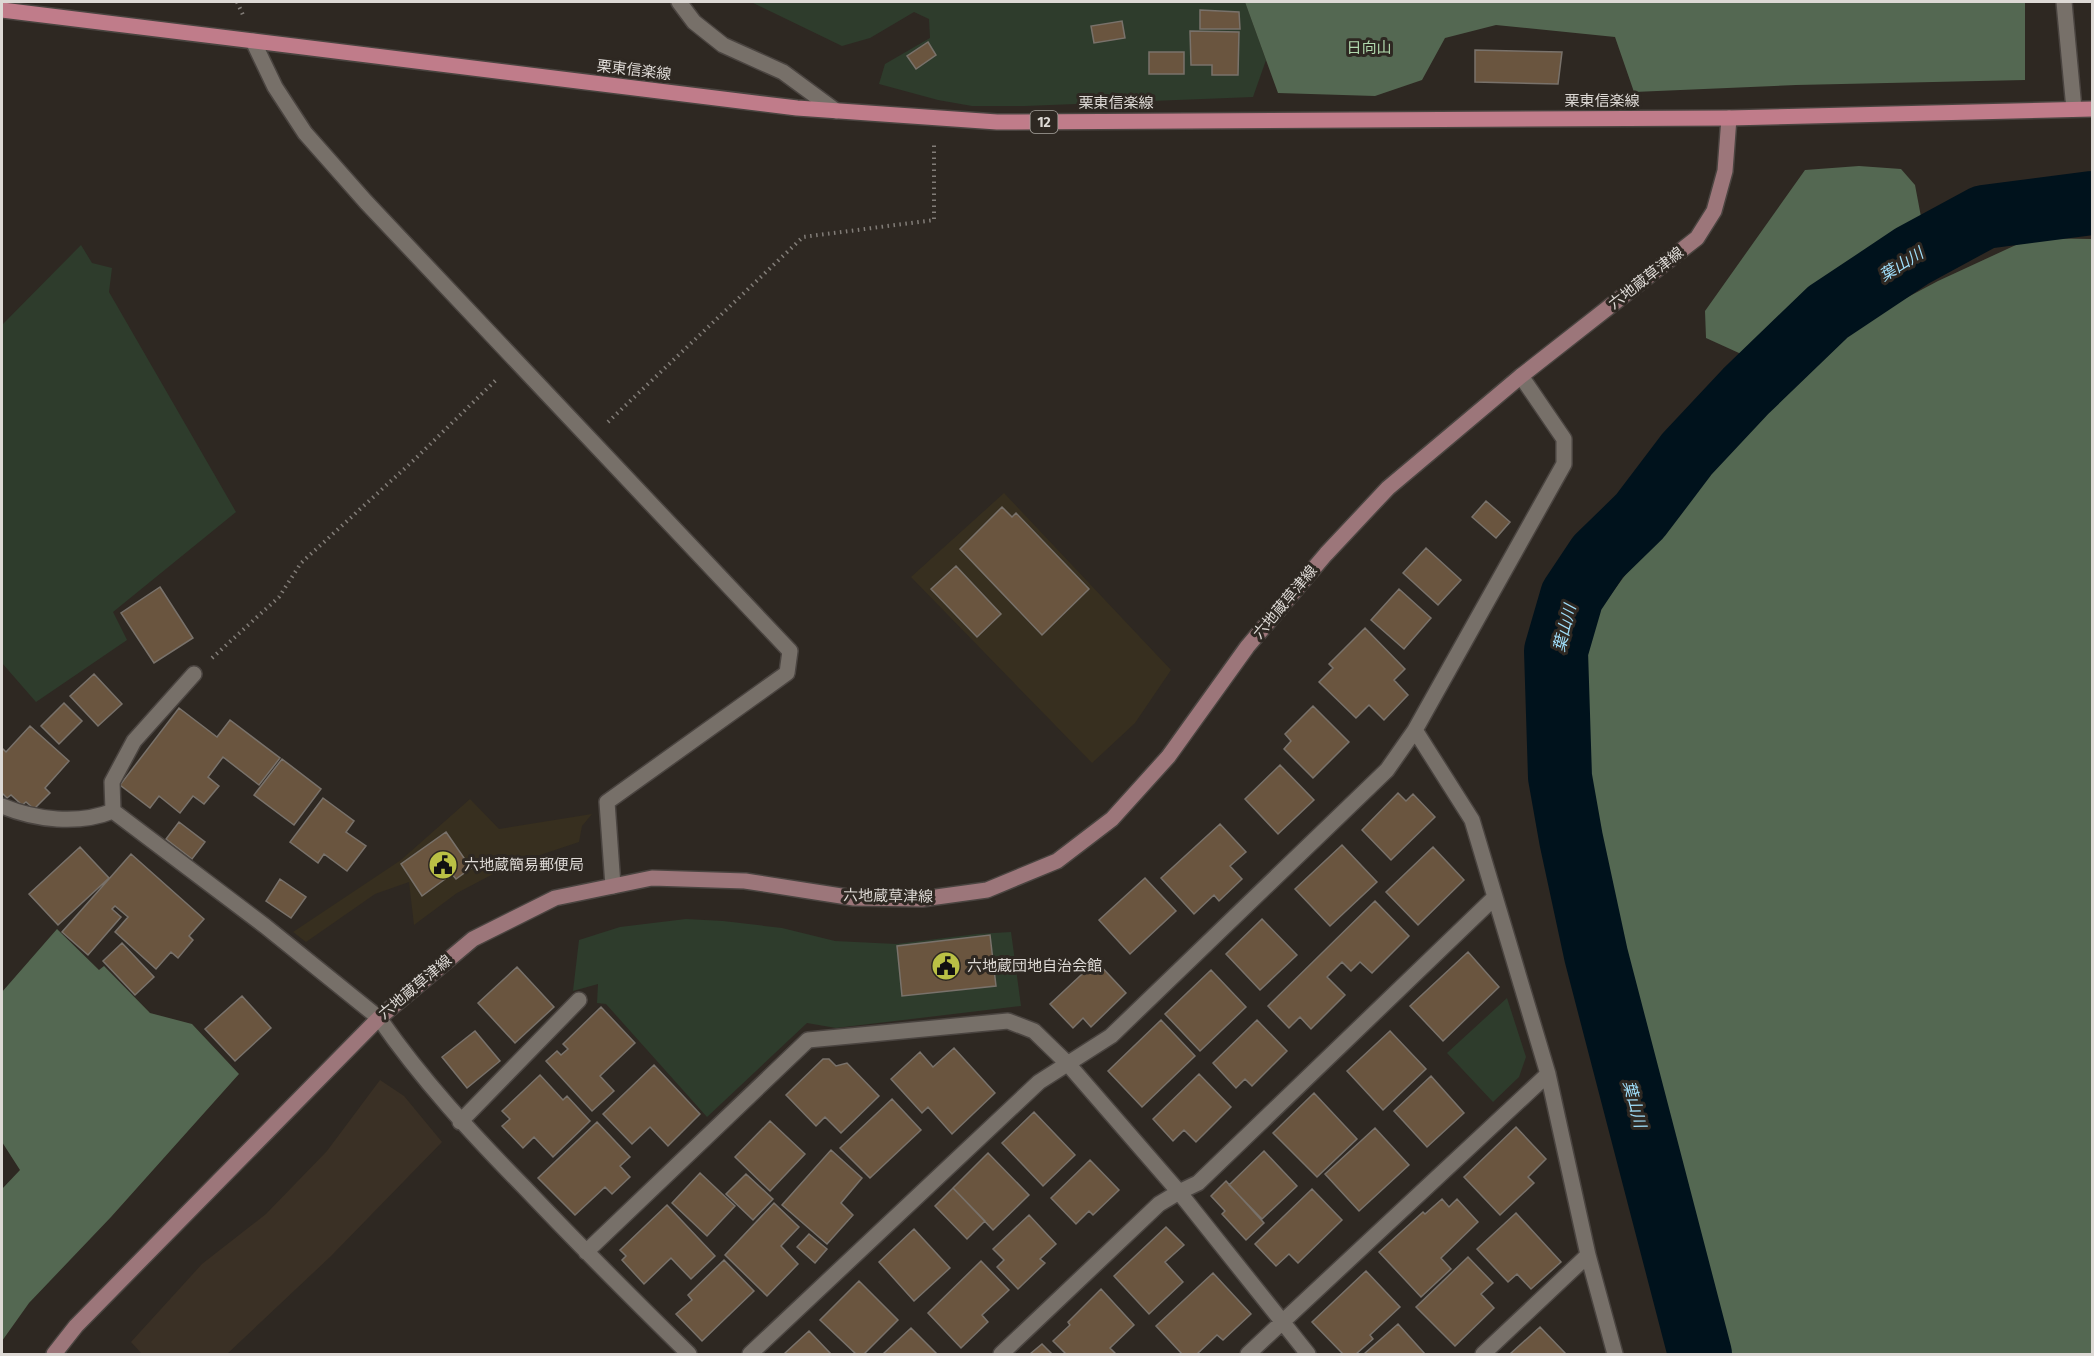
<svg xmlns="http://www.w3.org/2000/svg" width="2094" height="1356" font-family="'Fira Sans','Noto Sans JP',sans-serif">
<style>
.commercial{fill:#372f1f}
.built{fill:#3a3025}
.green{fill:#2e3c2c}
.forest{fill:#546852}
.lines{fill:none;stroke-linecap:round;stroke-linejoin:round}
.river{stroke:#00121c;stroke-width:64}
.building{fill:#6a553f;stroke:#79726b;stroke-width:1.5}
.lane-casing{stroke:#4a4440;stroke-width:18}
.street-casing{stroke:#4a4440;stroke-width:18}
.secondary-casing{stroke:#4a4440;stroke-width:18}
.primary-casing{stroke:#4a4440;stroke-width:18}
.path{stroke:#827d78;stroke-width:4;stroke-dasharray:1.5 4.5;stroke-linecap:butt}
.lane{stroke:#777069;stroke-width:15}
.street{stroke:#777069;stroke-width:15}
.secondary{stroke:#9c767a;stroke-width:15}
.primary{stroke:#c07c8a;stroke-width:15}
.labels{text-anchor:middle;stroke-width:6;stroke-linejoin:round;paint-order:stroke}
.shield{fill:#2e2822;stroke:#a8a49f;stroke-width:1.5}
.shield-label{font-size:14px;font-weight:bold;fill:#ddd9d5}
.park-label{font-size:15px;fill:#b1d9ad;stroke:#2e2822}
.street-label{font-size:15px;fill:#ddd9d5;stroke:#2e2822}
.poi-label{font-size:15px;fill:#ddd9d5;stroke:#2e2822;text-anchor:start}
.water-label{font-size:16px;font-style:italic;fill:#9fddf9;stroke:#2e2822}
</style>
<rect width="100%" height="100%" fill="#2e2822"/>
<path class="commercial" d="M 1004,493 L 1171,670 L 1135,723 L 1092,763 L 911,577 Z
M 470,799 L 499,829 L 592,814 L 582,826 L 579,842 L 531,858 L 497,872 L 457,893 L 414,925 L 409,882 L 375,894 L 306,942 L 293,932 L 401,860 Z"/>
<path class="built" d="M 380,1080 L 404,1096 L 442,1142 L 331,1256 L 227,1354 L 142,1354 L 131,1342 L 202,1264 L 266,1214 L 327,1151 Z"/>
<path class="green" d="M 751,2 L 1245,2 L 1266,60 L 1253,97 L 1025,106 L 972,106 L 938,100 L 879,84 L 885,64 L 930,38 L 929,19 L 914,12 L 870,38 L 842,46 Z
M 81,245 L 92,263 L 112,268 L 109,292 L 236,512 L 113,612 L 127,640 L 36,702 L 2,663 L 2,325 Z
M 686,919 L 723,921 L 782,928 L 835,941 L 896,944 L 977,934 L 1011,932 L 1021,1006 L 836,1028 L 807,1023 L 707,1117 L 606,1004 L 597,1003 L 598,984 L 573,991 L 579,940 L 620,927 Z
M 1507,998 L 1526,1057 L 1519,1077 L 1493,1102 L 1447,1053 Z"/>
<path class="forest" d="M 1245,2 L 2025,2 L 2025,80 L 1796,85 L 1634,92 L 1615,37 L 1496,25 L 1445,38 L 1422,80 L 1375,96 L 1278,93 Z
M 1859,166 L 1901,169 L 1915,185 L 1922,222 L 1873,254 L 1844,278 L 1812,299 L 1750,358 L 1706,338 L 1705,311 L 1805,170 Z
M 2031,238 L 2092,239 L 2092,1354 L 1721,1354 L 1605,920 L 1568,700 L 1587,627 L 1659,529 L 1766,405 L 1840,333 L 1938,281 Z
M 57,929 L 99,970 L 104,966 L 150,1013 L 192,1024 L 239,1074 L 111,1217 L 29,1303 L 2,1341 L 2,1189 L 20,1170 L 2,1142 L 2,992 Z"/>
<g class="lines">
<path class="river" d="M 1700,1354 L 1596,955 L 1571,839 L 1560,777 L 1556,651 L 1572,596 L 1598,557 L 1640,516 L 1687,454 L 1746,391 L 1828,312 L 1912,256 L 1984,217 L 2092,203"/>
</g>
<path class="building" d="M 1200,10 L 1239,12 L 1240,29 L 1200,29 Z
M 1122,21 L 1125,38 L 1094,43 L 1091,26 Z
M 1190,31 L 1239,32 L 1238,75 L 1212,75 L 1212,65 L 1191,65 Z
M 928,42 L 936,55 L 916,69 L 907,56 Z
M 1475,50 L 1562,52 L 1558,84 L 1475,82 Z
M 1149,52 L 1184,52 L 1184,74 L 1149,74 Z
M 1486,501 L 1510,522 L 1496,538 L 1472,517 Z
M 1002,507 L 1012,517 L 1016,513 L 1089,589 L 1042,635 L 960,549 Z
M 1426,548 L 1461,580 L 1438,605 L 1403,573 Z
M 956,566 L 1001,614 L 977,637 L 931,589 Z
M 160,587 L 193,638 L 154,663 L 121,613 Z
M 1399,589 L 1431,618 L 1404,649 L 1371,620 Z
M 1365,628 L 1405,669 L 1394,680 L 1408,695 L 1384,720 L 1369,705 L 1356,718 L 1319,682 L 1333,668 L 1329,664 Z
M 94,674 L 122,704 L 98,726 L 70,696 Z
M 64,703 L 82,721 L 59,744 L 41,726 Z
M 1313,706 L 1349,742 L 1313,778 L 1284,749 L 1291,741 L 1285,734 Z
M 179,708 L 217,737 L 230,720 L 280,758 L 259,785 L 223,757 L 208,777 L 219,786 L 204,804 L 193,796 L 180,813 L 159,796 L 150,808 L 120,785 Z
M 30,726 L 69,761 L 45,788 L 50,793 L 34,809 L 26,802 L 22,805 L 11,795 L 7,798 L 2,793 L 2,748 L 6,752 Z
M 282,759 L 321,789 L 294,825 L 254,795 Z
M 1280,765 L 1314,800 L 1278,834 L 1245,799 Z
M 1398,793 L 1406,801 L 1413,794 L 1435,817 L 1391,860 L 1362,830 Z
M 323,798 L 354,821 L 346,832 L 366,846 L 347,871 L 324,854 L 318,863 L 290,842 Z
M 179,822 L 205,842 L 192,859 L 166,839 Z
M 1220,824 L 1246,852 L 1230,866 L 1242,879 L 1219,901 L 1214,895 L 1194,914 L 1161,878 Z
M 446,832 L 471,868 L 456,879 L 452,874 L 422,896 L 401,864 Z
M 1342,845 L 1377,882 L 1330,926 L 1295,889 Z
M 80,847 L 109,878 L 58,925 L 29,894 Z
M 1433,847 L 1464,880 L 1418,925 L 1386,892 Z
M 131,854 L 204,919 L 189,936 L 193,940 L 178,958 L 171,952 L 156,969 L 115,932 L 128,917 L 115,906 L 112,909 L 121,917 L 88,955 L 62,932 Z
M 1145,878 L 1176,911 L 1130,954 L 1099,920 Z
M 280,879 L 306,897 L 291,918 L 266,901 Z
M 1375,901 L 1409,936 L 1372,973 L 1360,962 L 1351,971 L 1342,962 L 1327,977 L 1345,995 L 1311,1029 L 1300,1017 L 1289,1028 L 1268,1006 Z
M 1262,919 L 1297,955 L 1260,990 L 1226,954 Z
M 990,935 L 996,986 L 902,996 L 897,946 Z
M 122,943 L 154,977 L 135,995 L 103,961 Z
M 1468,952 L 1499,987 L 1443,1041 L 1410,1006 Z
M 1096,961 L 1126,993 L 1091,1027 L 1083,1018 L 1073,1028 L 1050,1004 Z
M 517,967 L 554,1007 L 515,1043 L 478,1003 Z
M 1211,970 L 1246,1007 L 1200,1051 L 1165,1014 Z
M 242,996 L 271,1028 L 235,1061 L 205,1029 Z
M 601,1007 L 635,1043 L 600,1076 L 614,1091 L 592,1111 L 546,1061 L 557,1051 L 561,1055 L 568,1049 L 563,1044 Z
M 1161,1020 L 1195,1056 L 1142,1107 L 1108,1071 Z
M 1257,1020 L 1287,1051 L 1252,1086 L 1245,1079 L 1236,1088 L 1213,1063 Z
M 475,1031 L 500,1061 L 467,1088 L 442,1057 Z
M 1390,1031 L 1426,1069 L 1383,1110 L 1347,1071 Z
M 954,1048 L 995,1093 L 952,1134 L 928,1107 L 922,1113 L 891,1079 L 920,1052 L 933,1067 Z
M 823,1059 L 829,1059 L 836,1066 L 847,1063 L 879,1096 L 841,1133 L 825,1117 L 816,1126 L 786,1095 Z
M 654,1065 L 700,1114 L 668,1146 L 650,1127 L 632,1144 L 603,1114 Z
M 1199,1074 L 1231,1107 L 1196,1142 L 1184,1130 L 1173,1141 L 1153,1119 Z
M 540,1075 L 563,1100 L 567,1096 L 590,1121 L 553,1157 L 534,1137 L 523,1148 L 502,1126 L 510,1119 L 502,1111 Z
M 1431,1076 L 1464,1113 L 1427,1147 L 1394,1111 Z
M 1314,1093 L 1357,1139 L 1317,1177 L 1273,1133 Z
M 892,1099 L 921,1130 L 870,1178 L 840,1148 Z
M 1034,1112 L 1075,1155 L 1043,1186 L 1002,1143 Z
M 770,1121 L 805,1154 L 770,1191 L 735,1157 Z
M 597,1122 L 630,1157 L 620,1166 L 630,1177 L 612,1194 L 605,1187 L 575,1215 L 538,1178 Z
M 1516,1127 L 1546,1159 L 1528,1177 L 1534,1183 L 1500,1215 L 1464,1177 Z
M 1375,1128 L 1409,1165 L 1359,1211 L 1325,1174 Z
M 831,1150 L 862,1178 L 841,1203 L 853,1215 L 827,1244 L 782,1205 Z
M 1264,1151 L 1297,1186 L 1262,1219 L 1229,1185 Z
M 988,1153 L 1029,1195 L 993,1230 L 953,1188 Z
M 1090,1160 L 1119,1190 L 1093,1215 L 1089,1211 L 1076,1224 L 1051,1198 Z
M 700,1173 L 735,1206 L 707,1236 L 672,1203 Z
M 746,1174 L 773,1199 L 753,1220 L 726,1194 Z
M 1226,1181 L 1264,1223 L 1246,1240 L 1222,1214 L 1225,1211 L 1211,1196 Z
M 953,1188 L 985,1221 L 967,1239 L 935,1206 Z
M 1312,1189 L 1342,1220 L 1298,1263 L 1289,1254 L 1276,1266 L 1255,1244 Z
M 1442,1199 L 1449,1207 L 1457,1199 L 1478,1222 L 1441,1258 L 1451,1269 L 1421,1297 L 1379,1252 L 1423,1212 L 1425,1214 Z
M 774,1203 L 799,1227 L 781,1246 L 798,1264 L 767,1296 L 725,1255 Z
M 667,1205 L 715,1256 L 691,1279 L 671,1258 L 644,1284 L 622,1260 L 626,1256 L 620,1250 Z
M 1516,1213 L 1561,1262 L 1531,1289 L 1517,1274 L 1508,1282 L 1477,1249 Z
M 1029,1215 L 1056,1244 L 1040,1259 L 1045,1263 L 1018,1289 L 997,1267 L 1004,1260 L 993,1249 Z
M 1166,1227 L 1184,1245 L 1165,1262 L 1183,1282 L 1149,1314 L 1114,1276 Z
M 914,1229 L 950,1268 L 914,1301 L 879,1262 Z
M 809,1234 L 827,1249 L 815,1263 L 797,1247 Z
M 1468,1257 L 1493,1283 L 1481,1294 L 1494,1308 L 1455,1346 L 1416,1307 Z
M 724,1260 L 754,1291 L 702,1341 L 676,1314 L 692,1300 L 688,1295 Z
M 981,1261 L 1009,1290 L 982,1315 L 988,1322 L 961,1348 L 928,1313 Z
M 1366,1271 L 1400,1307 L 1370,1335 L 1373,1339 L 1356,1354 L 1343,1354 L 1312,1322 Z
M 1213,1273 L 1251,1314 L 1223,1340 L 1217,1335 L 1197,1354 L 1182,1354 L 1156,1326 Z
M 859,1281 L 898,1320 L 864,1354 L 856,1354 L 820,1320 Z
M 1101,1289 L 1134,1325 L 1110,1348 L 1115,1353 L 1113,1354 L 1066,1354 L 1053,1341 L 1070,1325 L 1068,1322 Z
M 1398,1324 L 1425,1354 L 1364,1354 Z
M 1540,1327 L 1566,1354 L 1510,1354 Z
M 911,1328 L 937,1354 L 883,1354 Z
M 809,1331 L 831,1354 L 784,1354 Z
M 1042,1344 L 1052,1354 L 1030,1354 Z"/>
<g class="lines">
<g class="lane-casing">
<path id="lane" d="M 679,2 L 694,22 L 723,45 L 783,72 L 836,111
M 194,674 L 134,741 L 112,782 L 113,811 L 265,926 L 379,1018
M 2,806 C 36,820 78,825 113,811"/>
</g>
<g class="street-casing">
<path id="street" d="M 2064,2 L 2074,109
M 253,41 L 275,87 L 305,133 L 366,202 L 790,651 L 787,673 L 607,802 L 613,886
M 1521,376 L 1564,439 L 1564,464 L 1415,730 L 1472,820 L 1548,1074 L 1588,1255 L 1615,1354
M 379,1018 C 422,1080 472,1134 525,1188 C 579,1245 634,1300 689,1354
M 460,1122 L 579,1000
M 586,1252 L 808,1040 L 1008,1021 L 1034,1031 L 1068,1064 L 1179,1192 L 1308,1354
M 750,1354 L 1039,1082 L 1111,1036 L 1387,770 L 1415,730
M 1001,1354 L 1159,1204 L 1179,1192 L 1198,1183 L 1495,897
M 1248,1354 L 1548,1074
M 1483,1354 L 1588,1255"/>
</g>
<g class="secondary-casing">
<path id="secondary" d="M 54,1354 L 76,1326 L 379,1018 L 473,939 L 555,898 L 652,878 L 745,881 L 854,898 L 922,899 L 987,890 L 1057,861 L 1112,819 L 1168,757 L 1247,647 L 1326,554 L 1388,488 L 1521,376 L 1697,238 L 1714,211 L 1725,171 L 1729,118"/>
</g>
<g class="primary-casing">
<path id="primary" d="M 2,10 L 797,108 L 997,122 L 1729,118 L 2092,109"/>
</g>
<path class="path" d="M 237,2 L 243,15
M 608,422 L 803,237 L 934,220 L 934,142
M 212,658 L 279,597 L 301,563 L 414,460 L 497,379"/>
<use href="#lane" class="lane"/>
<use href="#street" class="street"/>
<use href="#secondary" class="secondary"/>
<use href="#primary" class="primary"/>
</g>
<defs>
<g id="civic-disc" transform="scale(1.5)"><circle r="9.5" fill="#bac045" stroke="#2e2822"/><path d="M-.6-6.5H3V-4.5H.6V-3L4-1V1h2V6H-6V1h2V-1L-.6-3ZM-1.2 2.5V6h2.4V2.5Z" fill="#111"/></g>
</defs>
<g fill-rule="evenodd">
<use href="#civic-disc" x="443" y="865"/>
<use href="#civic-disc" x="946" y="966"/>
</g>
<g class="labels">
<rect class="shield" x="1030.5" y="111" width="27" height="22" rx="4.5"/>
<g class="shield-label">
<text x="1044" y="127">12</text>
</g>
<g class="park-label">
<text x="1369" y="53">日向山</text>
</g>
<g class="street-label">
<text transform="translate(634 70) rotate(7)" y="5">栗東信楽線</text>
<text x="1602" y="106">栗東信楽線</text>
<text x="1116" y="108">栗東信楽線</text>
<text transform="translate(1646 278) rotate(-38)" y="5">六地蔵草津線</text>
<text transform="translate(1285 602) rotate(-50)" y="5">六地蔵草津線</text>
<text transform="translate(888 896) rotate(1)" y="5">六地蔵草津線</text>
<text transform="translate(415 987) rotate(-40)" y="5">六地蔵草津線</text>
</g>
<g class="poi-label">
<text x="464" y="870">六地蔵簡易郵便局</text>
<text x="967" y="971">六地蔵団地自治会館</text>
</g>
<g class="water-label">
<text transform="translate(1901 264) rotate(-32)" y="6">葉山川</text>
<text transform="translate(1564 628) rotate(-76)" y="6">葉山川</text>
<text transform="translate(1635 1104) rotate(75)" y="6">葉山川</text>
</g>
</g>
<rect width="2094" height="1356" fill="none" stroke="#ddd9d5" stroke-width="6"/>
</svg>
